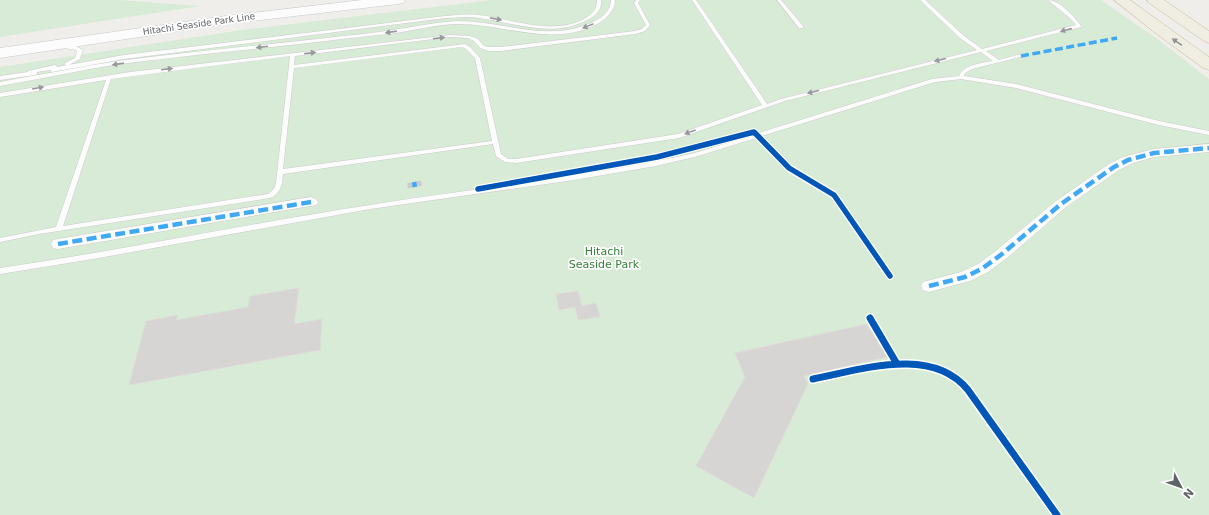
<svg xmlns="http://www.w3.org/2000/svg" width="1209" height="515" font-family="'DejaVu Sans',sans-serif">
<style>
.green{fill:#d8ebd6}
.building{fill:#d6d5d3;stroke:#deddd9}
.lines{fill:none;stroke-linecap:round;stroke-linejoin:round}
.street-tunnel{stroke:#cbcbca;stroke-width:14;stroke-dasharray:14 7;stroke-linecap:butt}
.lane-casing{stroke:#cbcccc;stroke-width:1}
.street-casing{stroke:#cbcccc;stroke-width:1}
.secondary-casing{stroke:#cacacb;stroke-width:1}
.highway-casing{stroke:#c8b996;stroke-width:1}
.lane{fill:#fdfcfc;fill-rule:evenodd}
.street{fill:#fdfcfc;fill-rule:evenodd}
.secondary{fill:#fdfcfc;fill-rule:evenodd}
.highway{fill:#f0ede3;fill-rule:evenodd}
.rail-far1{stroke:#e4e4e4;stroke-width:3;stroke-dasharray:1 4.5;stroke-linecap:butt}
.rail{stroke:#e4e4e4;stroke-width:3.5;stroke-dasharray:1 6;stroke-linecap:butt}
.quiet-far1{stroke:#3fa9f5;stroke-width:3.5;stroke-dasharray:8 3.5;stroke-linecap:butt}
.quiet{stroke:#3fa9f5;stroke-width:4.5;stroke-dasharray:10 4.5;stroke-linecap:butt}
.cycleway-far2-casing{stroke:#fff;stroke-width:6}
.cycleway-far1-casing{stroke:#fff;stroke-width:8}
.cycleway-casing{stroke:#fff;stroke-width:10}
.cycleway-far2{stroke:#0057b8;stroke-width:4.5}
.cycleway-far1{stroke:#0057b8;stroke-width:5.5}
.cycleway{stroke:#0057b8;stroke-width:7}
.oneway{fill:#96999c}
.oneway2{fill:#929393}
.labels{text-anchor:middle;stroke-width:3.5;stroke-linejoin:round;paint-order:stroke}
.far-street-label{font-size:9px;fill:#5f6368;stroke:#fff}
.park-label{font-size:11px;fill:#348238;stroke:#fff}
</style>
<rect width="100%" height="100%" fill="#efeeea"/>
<path class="green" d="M 0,0 L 120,0 L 200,6 L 0,37 Z
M 492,0 L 1101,0 L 1156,38 L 1209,79 L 1209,515 L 0,515 L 0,67 L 242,30 Z"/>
<path class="building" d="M 299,288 L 294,324 L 322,319 L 320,350 L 129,385 L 146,321 L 178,315 L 176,320 L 248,307 L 250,296 Z
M 578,291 L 582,306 L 596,303 L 600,317 L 578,320 L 575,307 L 559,310 L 556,294 Z
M 867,324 L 887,357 L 804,376 L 808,384 L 754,498 L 696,466 L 745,377 L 735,353 Z"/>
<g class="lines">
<path class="street-tunnel" d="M 414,182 L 415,187"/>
<g class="lane-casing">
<path id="lane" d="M 597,0 L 601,0 C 602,9 597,15 589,19 C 553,39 516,23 479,18 C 468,16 456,18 445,18 L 124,59 L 52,72 L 50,70 L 37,72 L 37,74 L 35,75 L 0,80 L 0,76 L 28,72 L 28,71 L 55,65 L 57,66 L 57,67 L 124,55 L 445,16 C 456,15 468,14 479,15 C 513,19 551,36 584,19 C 592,14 597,10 597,0 Z
M 611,0 L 615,0 C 615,11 606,19 597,24 C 551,48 504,23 456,24 C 433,25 412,31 389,34 C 368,36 347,38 326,41 C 257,49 188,55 120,64 C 80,70 40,79 0,86 L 0,82 C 39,75 79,67 118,61 C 187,52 257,46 326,38 C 348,35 370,34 392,30 C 414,27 436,22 458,21 C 505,21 550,44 595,21 C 603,17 611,10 611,0 Z
M 636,0 L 640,0 L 638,3 L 650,25 L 645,31 L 635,34 L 501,51 L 489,51 L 480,48 L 474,41 L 468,38 L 450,37 L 295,56 L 294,65 L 465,44 L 470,47 L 480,58 L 501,154 L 508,159 L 516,159 L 678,134 L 762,105 L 692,0 L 696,0 L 767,104 L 781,99 L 977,50 L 960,38 L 920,0 L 925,0 L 964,36 L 982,49 L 1076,25 L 1071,19 L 1048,0 C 1059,0 1075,17 1081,26 L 1081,27 L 986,51 L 999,60 L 1021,54 L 1024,56 L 972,69 L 965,73 L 964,76 L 1016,84 L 1159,121 L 1209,131 L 1209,135 L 1159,125 L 1016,88 L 961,79 L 935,82 L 698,156 L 656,166 L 574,180 L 370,209 L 93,259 L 0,274 L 0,268 C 124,250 246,224 370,205 C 478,188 587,177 695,153 L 932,79 L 959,76 C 964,64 983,63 993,61 L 981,52 L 785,101 L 679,138 L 516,163 L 505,162 L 496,156 L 493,144 L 283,174 C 282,184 281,194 270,198 L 39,234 L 0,242 L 0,238 L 56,227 L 106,80 L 0,97 L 0,93 L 130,72 L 450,35 L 470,36 L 478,39 L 484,46 L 489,47 L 501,47 L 635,31 L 642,29 L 646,25 L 634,3 ZM 462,47 L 466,49 L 475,58 L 492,141 L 283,169 L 294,68 ZM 290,56 L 276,183 C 275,188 273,191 268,194 L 63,226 L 111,79 Z
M 777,0 L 781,0 L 803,26 L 803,28 L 799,28 Z
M 74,45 L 83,50 L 80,59 L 69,65 L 65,65 L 65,63 L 75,58 L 77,51 C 73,48 67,50 63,47 L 66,45 Z"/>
</g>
<g class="street-casing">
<path id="street" d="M 1209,144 L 1209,152 L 1154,157 L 1133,163 L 1119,170 L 1066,207 L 1007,258 L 988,272 L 970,281 L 929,292 L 923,290 L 921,286 L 923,282 L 961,272 L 978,264 L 997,250 L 1056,201 L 1109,164 L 1123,157 L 1154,149 Z
M 311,197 L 316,199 L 318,202 L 316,205 L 58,249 L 53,248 L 51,244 L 53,240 L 58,239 Z"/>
</g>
<g class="secondary-casing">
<path id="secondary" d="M 362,0 L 405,0 L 403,3 L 398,4 L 226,24 L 0,58 L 0,48 L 226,16 Z"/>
</g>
<g class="highway-casing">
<path id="highway" d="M 1114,0 L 1130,0 L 1209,57 L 1209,70 L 1203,68 L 1154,32 Z
M 1147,0 L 1164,0 L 1209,31 L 1209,43 L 1204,41 L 1149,3 Z"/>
</g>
<use href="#lane" class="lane"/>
<use href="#street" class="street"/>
<use href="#secondary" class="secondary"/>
<use href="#highway" class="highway"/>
<path class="rail-far1" d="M 0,286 C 20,283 44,277 52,301"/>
<path class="rail" d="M 0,377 L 21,366 L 31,356 L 52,312 L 52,300"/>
<path class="quiet-far1" d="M 1021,56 L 1117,38"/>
<path class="quiet" d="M 414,182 L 415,187
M 58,244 L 311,202
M 929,286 L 965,277 L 983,268 L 1002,254 L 1061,204 L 1114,167 L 1128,160 L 1154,153 L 1209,148"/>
<g class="cycleway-far2-casing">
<path id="cycleway-far2" d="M 751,133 L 755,133"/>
</g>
<g class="cycleway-far1-casing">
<path id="cycleway-far1" d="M 478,189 L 657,157 L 754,132 L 789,168 L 834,195 L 890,276"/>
</g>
<g class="cycleway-casing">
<path id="cycleway" d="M 870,318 L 897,364
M 813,379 C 860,370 932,345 968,390 L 1057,515"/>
</g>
<use href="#cycleway-far2" class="cycleway-far2"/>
<use href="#cycleway-far1" class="cycleway-far1"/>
<use href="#cycleway" class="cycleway"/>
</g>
<defs><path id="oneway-solid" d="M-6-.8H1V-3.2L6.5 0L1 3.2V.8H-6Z"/></defs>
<g class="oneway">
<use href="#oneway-solid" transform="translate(496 19) rotate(11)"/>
<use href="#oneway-solid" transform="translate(588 26) rotate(158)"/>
<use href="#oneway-solid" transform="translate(1066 30) rotate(167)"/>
<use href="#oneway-solid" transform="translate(391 32) rotate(172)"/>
<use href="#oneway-solid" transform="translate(439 38) rotate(-7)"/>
<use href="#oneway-solid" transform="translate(262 47) rotate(173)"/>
<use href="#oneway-solid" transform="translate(310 53) rotate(-7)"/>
<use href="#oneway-solid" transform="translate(940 60) rotate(166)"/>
<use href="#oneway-solid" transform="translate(118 64) rotate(172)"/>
<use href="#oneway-solid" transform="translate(167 69) rotate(-7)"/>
<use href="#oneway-solid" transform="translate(38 88) rotate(-10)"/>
<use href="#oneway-solid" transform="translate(813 92) rotate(166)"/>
<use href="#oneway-solid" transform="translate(690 132) rotate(160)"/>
</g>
<use class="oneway2" href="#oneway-solid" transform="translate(1177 42) rotate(-145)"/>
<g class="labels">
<g class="far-street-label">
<text transform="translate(199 24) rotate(-8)" y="3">Hitachi Seaside Park Line</text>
</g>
<g class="park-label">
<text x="604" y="255">Hitachi<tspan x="604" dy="13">Seaside Park</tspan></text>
</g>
</g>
<g transform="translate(1181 487) rotate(131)" stroke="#ffffff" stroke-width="3" paint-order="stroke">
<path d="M0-3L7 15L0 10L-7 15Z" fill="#5f6368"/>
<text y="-6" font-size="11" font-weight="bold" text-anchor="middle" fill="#5f6368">N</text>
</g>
</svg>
